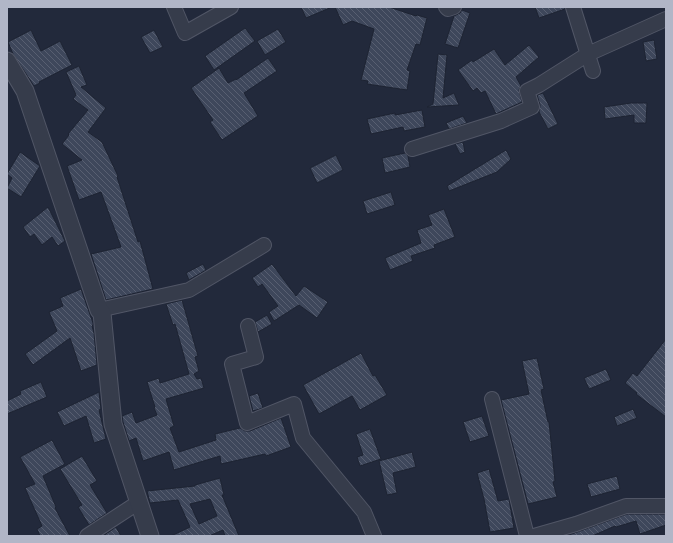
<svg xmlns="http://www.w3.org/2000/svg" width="673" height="543" font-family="Poppins,sans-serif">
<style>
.building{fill:url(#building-back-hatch);stroke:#1d2332;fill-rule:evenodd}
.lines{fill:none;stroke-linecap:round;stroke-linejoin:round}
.minor-casing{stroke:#515666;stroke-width:16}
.tertiary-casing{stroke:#515666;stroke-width:19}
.minor{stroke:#363c4b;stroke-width:14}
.tertiary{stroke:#363c4b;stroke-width:17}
</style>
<defs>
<pattern id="building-back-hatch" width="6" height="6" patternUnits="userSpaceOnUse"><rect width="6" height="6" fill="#3e475b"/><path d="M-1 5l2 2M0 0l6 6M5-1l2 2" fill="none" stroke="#585f71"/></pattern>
</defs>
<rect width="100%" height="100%" fill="#22293b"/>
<path class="building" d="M 301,7 L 332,7 L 306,18 Z
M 335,7 L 389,7 L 416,16 L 417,15 L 427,18 L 420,45 L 416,44 L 407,70 L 410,71 L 407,90 L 367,84 L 368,81 L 361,80 L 374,29 L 352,21 L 343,25 Z
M 535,7 L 565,7 L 565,9 L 539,18 Z
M 462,10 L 470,13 L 458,48 L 445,44 L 454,16 L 460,13 Z
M 245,28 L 255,41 L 214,70 L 205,56 Z
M 278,29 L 286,42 L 265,55 L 257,41 Z
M 31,30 L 41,51 L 60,41 L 72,65 L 39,82 L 40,83 L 34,86 L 13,54 L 8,42 Z
M 154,30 L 163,47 L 150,53 L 141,37 Z
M 654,40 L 657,59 L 646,61 L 643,42 Z
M 529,45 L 539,57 L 516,77 L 521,86 L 519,90 L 522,102 L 496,114 L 485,91 L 481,93 L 477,88 L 473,91 L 458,70 L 472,60 L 473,62 L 494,49 L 505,65 Z
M 438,54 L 447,55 L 443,98 L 454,93 L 459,105 L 427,107 L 433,104 Z
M 268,58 L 277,71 L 244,93 L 258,116 L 222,140 L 210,122 L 213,120 L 191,88 L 219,68 L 228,83 L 236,79 L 236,80 Z
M 79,66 L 87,85 L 81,87 L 106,108 L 88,132 L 102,142 L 118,176 L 117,177 L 128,211 L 138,242 L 140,241 L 153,289 L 106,300 L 91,254 L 121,247 L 101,192 L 79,200 L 67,166 L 82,160 L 62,144 L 69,135 L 68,134 L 88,110 L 73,99 L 76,95 L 66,72 Z
M 543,93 L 558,124 L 548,129 L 539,112 L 540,105 L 537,95 Z
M 631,103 L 647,103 L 646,123 L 634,123 L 634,115 L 605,119 L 604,107 Z
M 422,110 L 425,127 L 404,131 L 403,127 L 371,134 L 367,119 L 395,113 L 395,115 Z
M 463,116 L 467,123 L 449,129 L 446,123 Z
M 463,142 L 465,152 L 460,154 L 455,144 Z
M 506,150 L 511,159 L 497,172 L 449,191 L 447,186 Z
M 20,152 L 40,166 L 21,197 L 7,188 L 12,178 L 7,174 Z
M 405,153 L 408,156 L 410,167 L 385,173 L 382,158 Z
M 336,155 L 343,170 L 317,183 L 310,168 Z
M 391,192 L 395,205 L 367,214 L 363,201 Z
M 48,207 L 65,241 L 58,246 L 52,237 L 42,245 L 34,234 L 30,237 L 23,227 Z
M 444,209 L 455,237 L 434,245 L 435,248 L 411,256 L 413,261 L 390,270 L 385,258 L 421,243 L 417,230 L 432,225 L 428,215 Z
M 203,264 L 206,270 L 189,280 L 186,273 Z
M 272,264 L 296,296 L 304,286 L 328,302 L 317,318 L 299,305 L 274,321 L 269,312 L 278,306 L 262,284 L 258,287 L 252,278 Z
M 81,289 L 93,323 L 93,325 L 92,326 L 94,333 L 97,365 L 81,371 L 70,338 L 33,365 L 25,354 L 57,331 L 49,312 L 63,306 L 60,298 Z
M 182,300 L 198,356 L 195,357 L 199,371 L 194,374 L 197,379 L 201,378 L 204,388 L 166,399 L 174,426 L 170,428 L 179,452 L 216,440 L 215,434 L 240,428 L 245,431 L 250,431 L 281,418 L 291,447 L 266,456 L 265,454 L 221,464 L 220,456 L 174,470 L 169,452 L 143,461 L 136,438 L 129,441 L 123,422 L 122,416 L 132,412 L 136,423 L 157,415 L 154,408 L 155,407 L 147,382 L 159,378 L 160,383 L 189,374 L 175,324 L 173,325 L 166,304 Z
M 267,315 L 272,324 L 258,332 L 255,322 Z
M 666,339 L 666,417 L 636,394 L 637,393 L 625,383 L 633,373 L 637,376 Z
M 361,353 L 373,376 L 375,375 L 387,395 L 360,410 L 352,396 L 319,414 L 303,385 Z
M 537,358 L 544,389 L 541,390 L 548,422 L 549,422 L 555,481 L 553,482 L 557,497 L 528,504 L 501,400 L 529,394 L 522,361 Z
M 606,369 L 611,380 L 589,389 L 584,378 Z
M 41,382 L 47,397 L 7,414 L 7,401 L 21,394 L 20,391 Z
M 99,392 L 101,409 L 99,410 L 106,439 L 94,443 L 86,416 L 64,426 L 57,412 Z
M 258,393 L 263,408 L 253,411 L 249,396 Z
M 633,409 L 637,418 L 617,426 L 614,417 Z
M 482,416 L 489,436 L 470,442 L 463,422 Z
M 370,429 L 381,459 L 360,466 L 357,457 L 363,455 L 356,434 Z
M 52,440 L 65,464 L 43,476 L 56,507 L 55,508 L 70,536 L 40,536 L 37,529 L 42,526 L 25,488 L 35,484 L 20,457 Z
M 412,452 L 416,467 L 393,473 L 397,493 L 387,495 L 379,461 Z
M 82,456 L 97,481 L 90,485 L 107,513 L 89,525 L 78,507 L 82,505 L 60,469 Z
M 489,469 L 498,501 L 509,499 L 514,528 L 490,532 L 484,499 L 477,473 Z
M 617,476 L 620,489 L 591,497 L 587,484 Z
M 220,478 L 224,495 L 222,495 L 239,536 L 225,536 L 223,530 L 209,536 L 171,536 L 190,527 L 178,500 L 150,503 L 147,491 L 195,486 L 195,485 ZM 210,499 L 217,516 L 199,524 L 190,504 Z
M 627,514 L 666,514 L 666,525 L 640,534 L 636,521 L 616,527 L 615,526 L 592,536 L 566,536 Z
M 116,527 L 121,536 L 103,536 Z"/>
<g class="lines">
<g class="minor-casing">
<path id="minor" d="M 174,7 L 185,33 L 231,7
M 446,7 L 448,9 L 454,7
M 573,7 L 593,71
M 412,149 L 501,121 L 532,107 L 527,91 L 539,85 L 588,54 L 666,19
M 99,310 L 189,290 L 264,245
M 248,326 L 256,357 L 232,364 L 247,423 L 294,404 L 303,438 L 364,512 L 374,536
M 492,399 L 527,536
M 87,536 L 139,502
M 534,536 L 576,524 L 626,506 L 666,506"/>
</g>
<g class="tertiary-casing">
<path id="tertiary" d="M 7,61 L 25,91 L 99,310 L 102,313 L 113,424 L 150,536"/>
</g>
<use href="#minor" class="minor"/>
<use href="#tertiary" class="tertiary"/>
</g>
<rect width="673" height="543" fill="none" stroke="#b1b6c7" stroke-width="16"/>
</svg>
